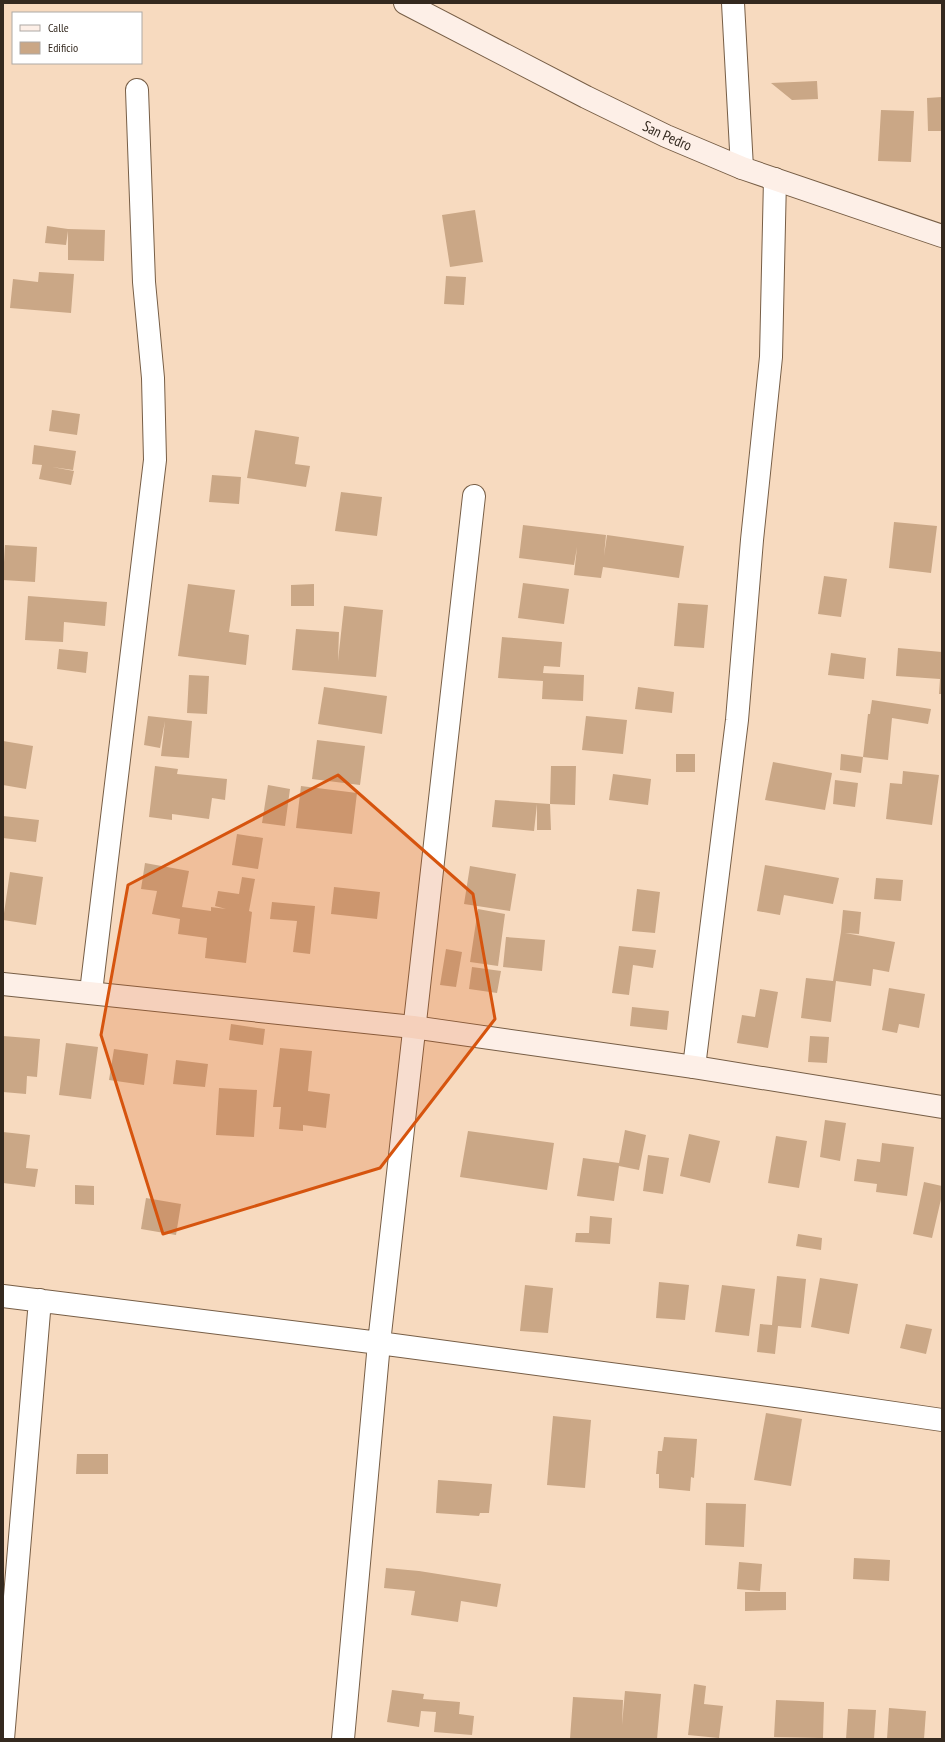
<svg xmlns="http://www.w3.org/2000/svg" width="945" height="1742" font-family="'PT Sans Narrow',sans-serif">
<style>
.building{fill:#caa786}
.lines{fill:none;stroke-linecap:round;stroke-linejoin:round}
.street-casing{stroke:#775e46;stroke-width:24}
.secondary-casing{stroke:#775e46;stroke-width:24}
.street{stroke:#fff;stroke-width:22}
.secondary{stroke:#fdefe7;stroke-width:22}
.marked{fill:#d6540e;fill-opacity:0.2;stroke:#d6540e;stroke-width:3;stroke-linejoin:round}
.labels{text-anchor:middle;stroke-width:4;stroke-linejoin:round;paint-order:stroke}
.street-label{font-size:15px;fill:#34291f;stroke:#fff}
</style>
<rect width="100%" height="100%" fill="#f7dabf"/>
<path class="building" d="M 817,81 L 818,99 L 792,100 L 771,83 Z
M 942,97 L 942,131 L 928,131 L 927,98 Z
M 881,110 L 914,111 L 911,162 L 878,161 Z
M 475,210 L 483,262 L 450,267 L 442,215 Z
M 47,226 L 68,229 L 105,230 L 104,261 L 68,260 L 68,231 L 66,245 L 45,243 Z
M 39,272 L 74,274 L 71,313 L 10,308 L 13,279 L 38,282 Z
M 446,276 L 466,277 L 464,305 L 444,304 Z
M 52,410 L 80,414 L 77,435 L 49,431 Z
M 255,430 L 299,437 L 295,464 L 310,466 L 306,487 L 247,478 Z
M 34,445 L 76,451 L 73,470 L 52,467 L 74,471 L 71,485 L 39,479 L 42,465 L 32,464 Z
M 212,475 L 241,477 L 239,504 L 209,502 Z
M 341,492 L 382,497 L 377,536 L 335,531 Z
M 894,522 L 937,526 L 931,573 L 889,568 Z
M 523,525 L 606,535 L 604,556 L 607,535 L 684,546 L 679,578 L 603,567 L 601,578 L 574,575 L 577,547 L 574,565 L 519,558 Z
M 5,545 L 37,547 L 35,582 L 3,580 Z
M 824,576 L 847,579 L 841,617 L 818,614 Z
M 523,583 L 569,589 L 564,624 L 518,618 Z
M 188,584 L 235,590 L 229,632 L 249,635 L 246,665 L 178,656 Z
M 314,584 L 314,606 L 291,606 L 291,585 Z
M 28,596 L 107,602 L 105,626 L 64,622 L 63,642 L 25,640 Z
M 678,603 L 708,605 L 704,648 L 674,646 Z
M 344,606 L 383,610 L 376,677 L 292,670 L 296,629 L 339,632 L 338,661 Z
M 502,637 L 562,642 L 560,667 L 544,666 L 543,673 L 584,675 L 583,701 L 542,699 L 543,681 L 498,678 Z
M 898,648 L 942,652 L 942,694 L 939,694 L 940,679 L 896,676 Z
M 59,649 L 88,652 L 86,673 L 57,669 Z
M 831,653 L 866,658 L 864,679 L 828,675 Z
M 189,675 L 209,676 L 207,714 L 187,713 Z
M 324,687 L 387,696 L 382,734 L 318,724 Z
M 638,687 L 674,692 L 672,713 L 635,709 Z
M 872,700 L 931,709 L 928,724 L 892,718 L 888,760 L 863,757 L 868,714 L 870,714 Z
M 148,716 L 192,721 L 189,758 L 161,756 L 165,721 L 160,748 L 144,745 Z
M 586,716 L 627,720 L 623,754 L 582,750 Z
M 317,740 L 365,746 L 360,785 L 312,779 Z
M 3,741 L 33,746 L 26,789 L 3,785 Z
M 676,754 L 695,754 L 695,772 L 676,772 Z
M 841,754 L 863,757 L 861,773 L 840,770 Z
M 773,762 L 832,773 L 825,810 L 765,800 Z
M 155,766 L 178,769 L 177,774 L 227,779 L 225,800 L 212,798 L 209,819 L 172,814 L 172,820 L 149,817 Z
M 551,766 L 576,766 L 575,805 L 550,804 Z
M 903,771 L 939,775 L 932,825 L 886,819 L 890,783 L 902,784 Z
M 613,774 L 651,779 L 648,805 L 609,800 Z
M 835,780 L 858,783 L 855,807 L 833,804 Z
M 268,785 L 290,789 L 285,826 L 262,823 Z
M 301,786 L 357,793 L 352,834 L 296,828 Z
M 495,800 L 550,804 L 551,830 L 537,830 L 537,804 L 534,831 L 492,827 Z
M 3,816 L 39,820 L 36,842 L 3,838 Z
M 237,834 L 263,838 L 258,869 L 232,865 Z
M 145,863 L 189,871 L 182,907 L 211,911 L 211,907 L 226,909 L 215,906 L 218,891 L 239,894 L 242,877 L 255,879 L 249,911 L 252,912 L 246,963 L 205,958 L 207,938 L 178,934 L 180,919 L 152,914 L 157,891 L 141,889 Z
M 765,865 L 839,878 L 833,904 L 784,895 L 780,915 L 757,911 Z
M 470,866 L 516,874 L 510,911 L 464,904 Z
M 10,872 L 43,877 L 36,925 L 3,920 Z
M 876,878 L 903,880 L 901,901 L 874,899 Z
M 334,887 L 380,892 L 377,919 L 331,914 Z
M 637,889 L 660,892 L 655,933 L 632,931 Z
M 272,902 L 315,906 L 310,954 L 293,952 L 297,921 L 270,919 Z
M 478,909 L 505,914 L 498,966 L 470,962 Z
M 843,910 L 861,912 L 859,934 L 845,933 L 895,942 L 889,972 L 873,969 L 871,986 L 836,981 L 831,1022 L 801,1018 L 806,978 L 833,981 L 841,932 Z
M 506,937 L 545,940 L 542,971 L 503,967 Z
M 619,946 L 656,950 L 653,968 L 633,965 L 629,995 L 612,993 Z
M 446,949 L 462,952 L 456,987 L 440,985 Z
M 472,967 L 501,971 L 497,993 L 469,989 Z
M 889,988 L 925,994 L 919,1028 L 899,1024 L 897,1033 L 882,1030 Z
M 760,989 L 778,992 L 768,1048 L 737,1043 L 742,1015 L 755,1017 Z
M 632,1007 L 669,1011 L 667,1030 L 630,1026 Z
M 231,1024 L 265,1029 L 263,1045 L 229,1040 Z
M 3,1036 L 40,1039 L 37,1077 L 27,1076 L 26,1094 L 3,1092 Z
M 810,1036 L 829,1037 L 827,1063 L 808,1062 Z
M 66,1043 L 98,1047 L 91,1099 L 59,1095 Z
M 280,1048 L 312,1051 L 308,1091 L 330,1094 L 326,1128 L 303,1125 L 303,1131 L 279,1129 L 281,1107 L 273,1107 Z
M 114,1049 L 148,1054 L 144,1085 L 109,1080 Z
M 176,1060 L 208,1064 L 205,1087 L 173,1084 Z
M 219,1088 L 257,1090 L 254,1137 L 216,1135 Z
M 825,1120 L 846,1123 L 840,1161 L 820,1157 Z
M 625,1130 L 646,1135 L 639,1170 L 619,1166 L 614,1201 L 577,1196 L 583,1158 L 619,1163 Z
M 468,1131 L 554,1143 L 547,1190 L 460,1177 Z
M 3,1132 L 30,1135 L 26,1168 L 38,1169 L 35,1187 L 3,1183 Z
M 689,1134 L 720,1141 L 710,1183 L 680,1176 Z
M 776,1136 L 807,1141 L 799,1188 L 768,1183 Z
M 882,1143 L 914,1147 L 907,1196 L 876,1192 L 877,1184 L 854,1181 L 857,1159 L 880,1162 Z
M 648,1155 L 669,1158 L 663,1194 L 643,1191 Z
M 924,1182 L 942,1186 L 942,1195 L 932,1238 L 913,1234 Z
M 75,1185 L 94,1186 L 94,1205 L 75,1204 Z
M 146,1198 L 181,1204 L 176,1235 L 141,1229 Z
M 590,1216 L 612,1218 L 610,1244 L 575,1242 L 576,1233 L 589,1233 Z
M 798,1234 L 822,1238 L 821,1250 L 796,1246 Z
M 777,1276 L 806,1279 L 801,1328 L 778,1326 L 775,1354 L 757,1352 L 760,1324 L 772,1325 Z
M 820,1278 L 858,1284 L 849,1334 L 811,1327 Z
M 659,1282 L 689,1285 L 685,1320 L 656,1318 Z
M 525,1285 L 553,1288 L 548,1333 L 520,1331 Z
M 722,1285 L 755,1289 L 749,1336 L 715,1332 Z
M 906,1324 L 932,1329 L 926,1354 L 900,1348 Z
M 766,1413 L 802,1419 L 791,1486 L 754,1480 Z
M 553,1416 L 591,1420 L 585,1488 L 547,1485 Z
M 664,1437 L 697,1439 L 694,1478 L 691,1477 L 690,1491 L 659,1488 L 659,1474 L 656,1474 L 658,1451 L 662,1451 Z
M 77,1454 L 108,1454 L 108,1474 L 76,1474 Z
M 438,1480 L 492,1484 L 489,1513 L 480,1513 L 479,1516 L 436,1513 Z
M 706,1503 L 746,1504 L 744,1547 L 705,1545 Z
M 854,1558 L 890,1560 L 889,1581 L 853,1579 Z
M 739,1562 L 762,1564 L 760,1591 L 737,1589 Z
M 386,1568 L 419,1571 L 501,1584 L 497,1607 L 461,1601 L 458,1622 L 411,1615 L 415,1591 L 384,1588 Z
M 745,1592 L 786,1592 L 786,1610 L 745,1611 Z
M 694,1684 L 706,1686 L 704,1704 L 723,1706 L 719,1738 L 688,1735 Z
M 392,1690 L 424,1694 L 423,1699 L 460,1702 L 459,1714 L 474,1716 L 472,1735 L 434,1732 L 436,1712 L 421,1711 L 419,1727 L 387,1722 Z
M 625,1691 L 661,1694 L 657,1739 L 570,1739 L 573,1697 L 623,1700 L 622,1725 Z
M 776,1700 L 824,1702 L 823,1738 L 774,1737 Z
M 889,1708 L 926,1711 L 924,1739 L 887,1739 Z
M 848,1709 L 876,1710 L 874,1739 L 846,1739 Z"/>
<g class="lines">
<g class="street-casing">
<path id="street" d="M 733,3 L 742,168
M 91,992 L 155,460 L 153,378 L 144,282 L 137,90
M 694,1067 L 737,720 L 752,540 L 771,357 L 775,179
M 3,1296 L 379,1343 L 798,1399 L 942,1420
M 3,1739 L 40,1300
M 343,1739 L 379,1343 L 474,496"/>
</g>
<g class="secondary-casing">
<g id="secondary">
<path id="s1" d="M 405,3 L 586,97 L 666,136 L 742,168 L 942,236"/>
<path d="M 3,984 L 413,1027 L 694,1067 L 942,1107"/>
</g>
</g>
<use href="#street" class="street"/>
<use href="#secondary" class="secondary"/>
</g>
<path class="marked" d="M 338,775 L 473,894 L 495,1019 L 380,1168 L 163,1234 L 101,1035 L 128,885 Z"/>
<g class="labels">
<g class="street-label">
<text dy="5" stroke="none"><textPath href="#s1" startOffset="294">San Pedro</textPath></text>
</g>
</g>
<rect width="945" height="1742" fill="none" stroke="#34291f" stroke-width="8"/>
<rect x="12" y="12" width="130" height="52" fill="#ffffff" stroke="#aea9a5"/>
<rect x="20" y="25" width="20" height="6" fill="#fdefe7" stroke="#aea9a5"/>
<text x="48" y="32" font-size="12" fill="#34291f">Calle</text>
<rect x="20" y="42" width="20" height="12" fill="#caa786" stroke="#aea9a5"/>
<text x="48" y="52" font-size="12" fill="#34291f">Edificio</text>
</svg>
